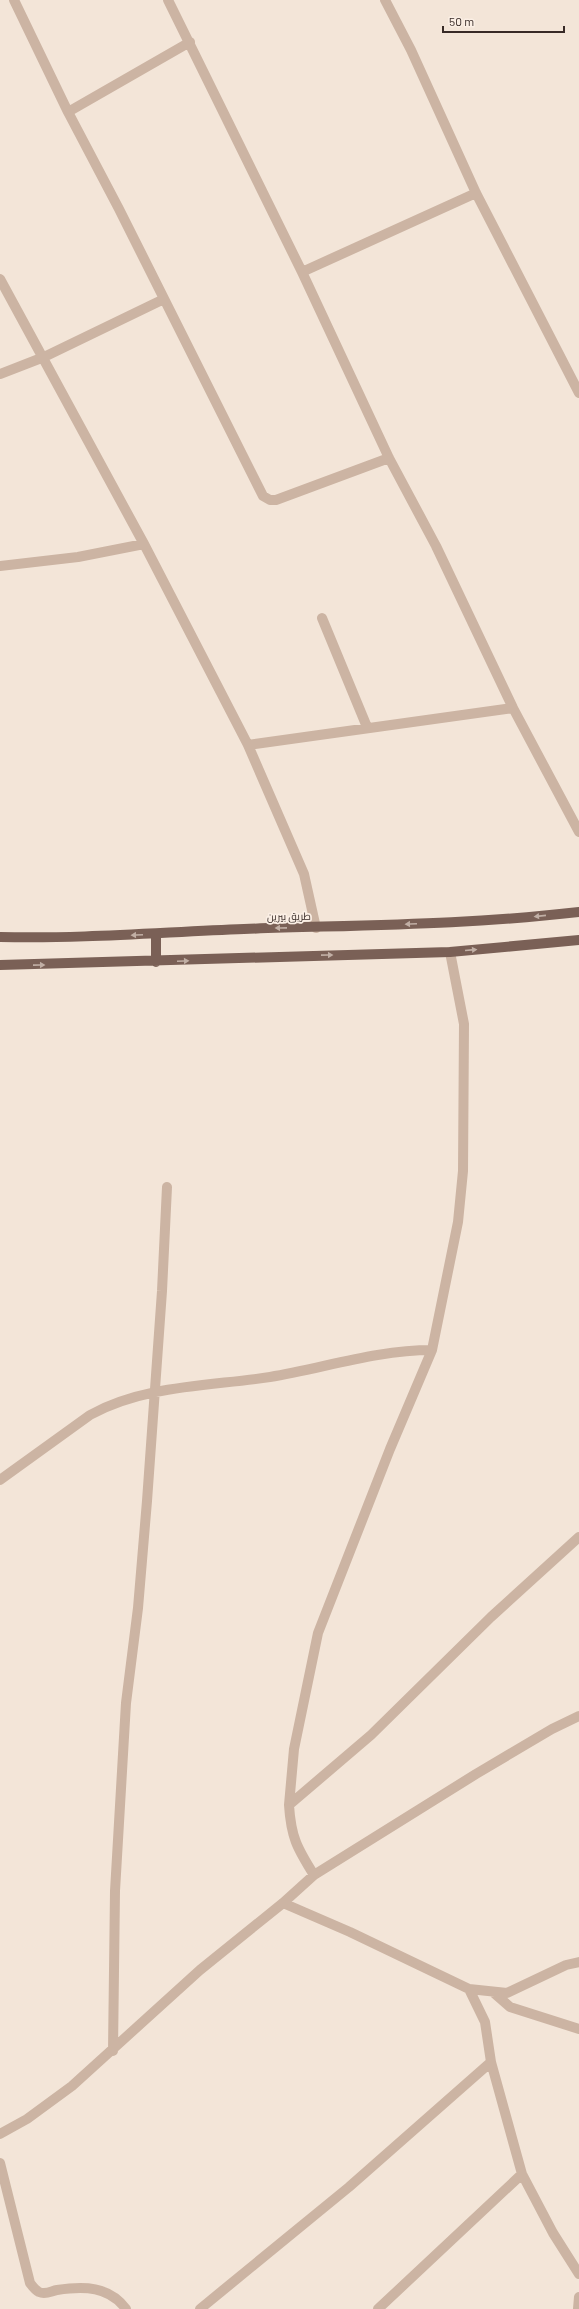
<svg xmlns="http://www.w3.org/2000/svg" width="579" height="2309" font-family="Barlow,Cairo,sans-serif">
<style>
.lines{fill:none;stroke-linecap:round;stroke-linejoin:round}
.street{stroke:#ccb4a3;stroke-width:10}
.primary{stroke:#7a6056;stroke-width:10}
.oneway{fill:#c1afa5}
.labels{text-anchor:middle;stroke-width:3.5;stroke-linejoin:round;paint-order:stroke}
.street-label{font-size:10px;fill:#372a26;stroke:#fbefe5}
</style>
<rect width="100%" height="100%" fill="#f3e5d8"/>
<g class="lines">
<path class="street" d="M 14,0 L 68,112 L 119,209 L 263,496 L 270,500 L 276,500 L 389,458
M 168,0 L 302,272 L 389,458 L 436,546 L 513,708 L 579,832
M 385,0 L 411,50 L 476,193 L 579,393
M 68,112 L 190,42
M 302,272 L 476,193
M 0,279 L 144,544 L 248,745 L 304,874 L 316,928
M 0,374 L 44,357 L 164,299
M 0,566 L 78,557 L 144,544
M 322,618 L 367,727
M 248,745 L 513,708
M 0,1480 L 90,1415 C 144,1385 211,1386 270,1377 C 324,1368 377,1350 432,1350
M 289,1805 L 294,1749 L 318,1633 L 390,1449 L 432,1350 L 458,1222 L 463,1171 L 464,1024 L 450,952
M 314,1875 C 297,1848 291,1837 289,1805 L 371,1735 L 491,1617 L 579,1537
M 283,1903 L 350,1932 L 469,1989 L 485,2022 L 491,2062 L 522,2174 L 553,2233 L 579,2274
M 469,1989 L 507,1993 L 566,1965 L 579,1962
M 494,1993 L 510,2007 L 579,2029
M 113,2051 L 115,1891 L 126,1703 L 138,1608 L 147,1501 L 162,1291 L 167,1187
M 0,2134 L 27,2119 L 72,2086 L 200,1970 L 283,1903 L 314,1875 L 476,1774 L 552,1729 L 579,1716
M 0,2163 L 30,2283 C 33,2287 35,2290 39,2292 C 46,2295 51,2291 57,2290 C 84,2286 109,2286 126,2309
M 200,2309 L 349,2187 L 491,2062
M 378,2309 L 522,2174
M 578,2309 L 579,2297"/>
<path class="primary" d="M 156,934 L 156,962
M 0,937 C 82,939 163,932 244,929 C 356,925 468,925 579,912
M 0,965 L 450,952 L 579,940"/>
</g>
<defs><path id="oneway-solid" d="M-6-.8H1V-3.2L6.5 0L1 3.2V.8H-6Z"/></defs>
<g class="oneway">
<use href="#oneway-solid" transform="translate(540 916) rotate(174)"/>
<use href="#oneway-solid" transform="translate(411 924) rotate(178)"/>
<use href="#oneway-solid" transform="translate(281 928) rotate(179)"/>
<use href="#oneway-solid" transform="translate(137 935) rotate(178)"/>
<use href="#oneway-solid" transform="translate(471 950) rotate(-5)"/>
<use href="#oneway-solid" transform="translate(327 955) rotate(-1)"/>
<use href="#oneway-solid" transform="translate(183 961) rotate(-2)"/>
<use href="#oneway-solid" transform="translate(39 965) rotate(-1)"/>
</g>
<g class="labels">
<g class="street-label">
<text transform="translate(289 916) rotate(-1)" y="4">طريق بيرين</text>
</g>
</g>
<path d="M443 26v6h121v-6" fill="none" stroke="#372a26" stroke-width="2"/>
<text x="449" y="26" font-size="12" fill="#372a26" stroke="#fbefe5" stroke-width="3" paint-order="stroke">50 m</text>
</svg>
